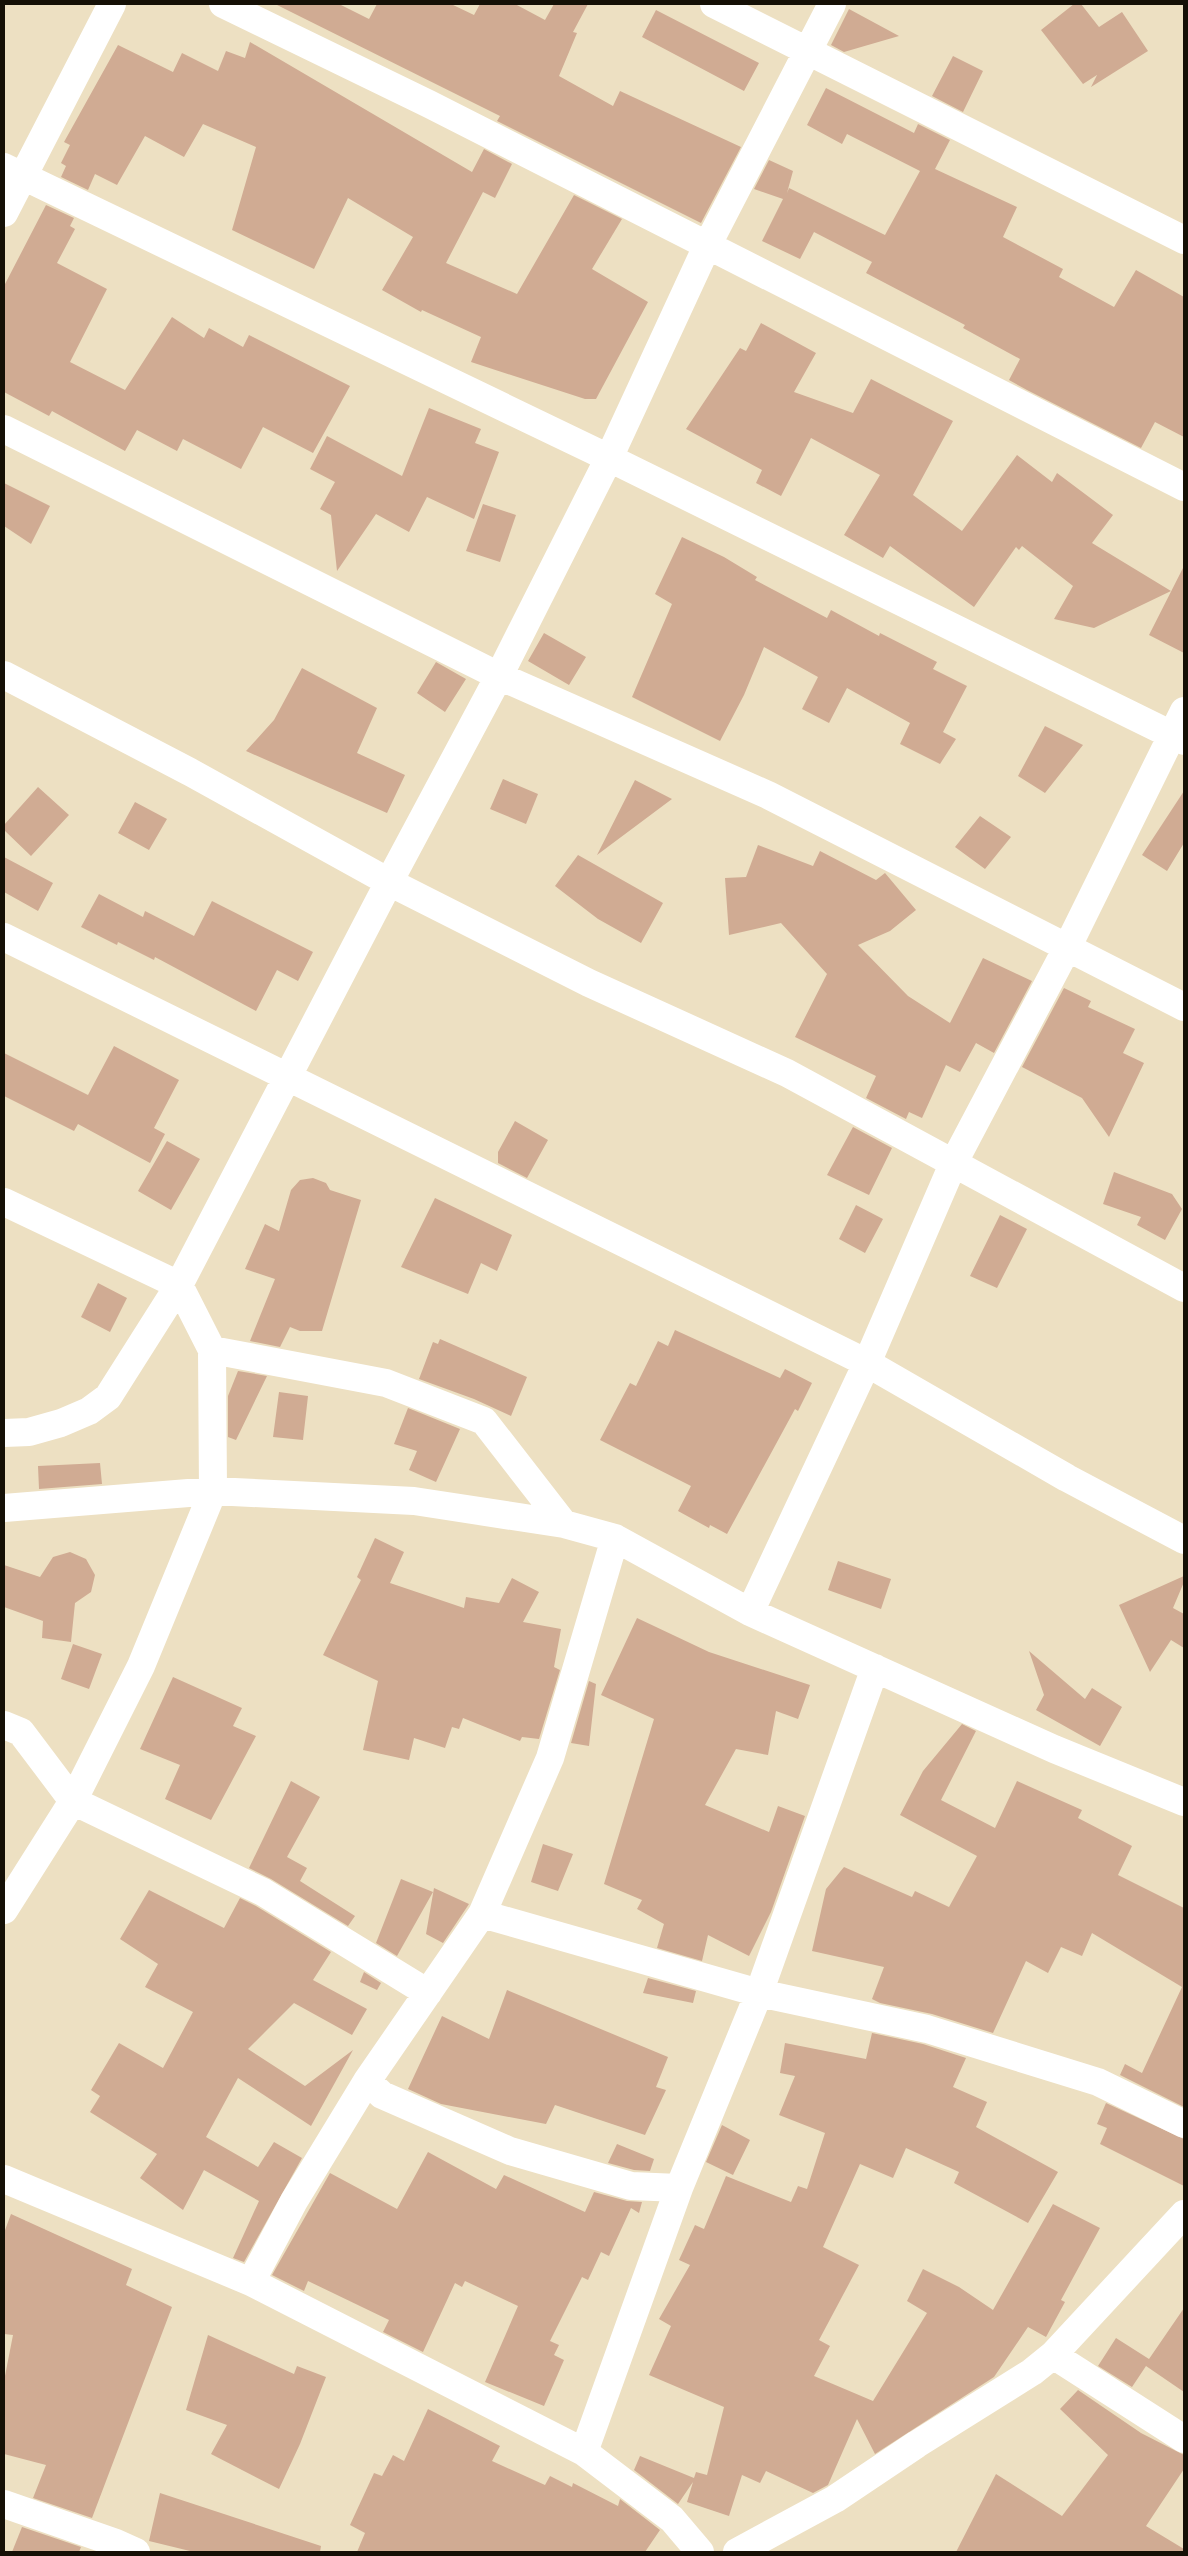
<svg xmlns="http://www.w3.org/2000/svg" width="1188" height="2556" font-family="'Noto Serif',serif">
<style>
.building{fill:#d0ab93}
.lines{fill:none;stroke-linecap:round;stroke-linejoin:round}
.street{stroke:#fff;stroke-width:28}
</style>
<rect width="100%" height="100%" fill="#ede0c2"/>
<path class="building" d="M 275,4 L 339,4 L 369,19 L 377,4 L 451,4 L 474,15 L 480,4 L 515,4 L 545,20 L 554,4 L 588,4 L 573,32 L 577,33 L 559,76 L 613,106 L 620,91 L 741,147 L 701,223 L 497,121 L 500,116 Z
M 1074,4 L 1081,4 L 1099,27 L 1122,12 L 1148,51 L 1091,87 L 1097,75 L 1083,84 L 1041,30 Z
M 849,9 L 899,36 L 844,52 L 831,45 Z
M 656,10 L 759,63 L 744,91 L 642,37 Z
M 250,42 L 472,172 L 484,149 L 512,164 L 495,198 L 483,192 L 446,263 L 517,294 L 574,195 L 622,219 L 592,269 L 648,302 L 596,399 L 585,399 L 471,362 L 481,337 L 422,310 L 421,312 L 382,290 L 413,237 L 348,198 L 314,269 L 232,230 L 256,147 L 203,124 L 184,157 L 145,136 L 117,185 L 95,174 L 88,190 L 61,177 L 66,166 L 61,163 L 70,145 L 64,142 L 118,45 L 173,72 L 182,53 L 218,71 L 226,51 L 245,58 Z
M 953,56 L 983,71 L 963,112 L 932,96 Z
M 826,88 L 914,133 L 918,124 L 950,140 L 935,169 L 1017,207 L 1003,237 L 1063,269 L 1059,277 L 1114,307 L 1136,270 L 1184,297 L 1184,437 L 1155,422 L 1141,448 L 1027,390 L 1009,380 L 1020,359 L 963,328 L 965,325 L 866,273 L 872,262 L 814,232 L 800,259 L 762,241 L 783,199 L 754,189 L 769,160 L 793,171 L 787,193 L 789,188 L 885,235 L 920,171 L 847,134 L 842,144 L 807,125 Z
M 46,205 L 74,218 L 70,226 L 75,229 L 57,263 L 107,289 L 70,362 L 125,390 L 172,317 L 204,338 L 209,328 L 243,347 L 249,335 L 350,386 L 313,453 L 263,427 L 241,469 L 183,439 L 177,451 L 137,430 L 125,451 L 52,411 L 49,416 L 4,392 L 4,286 Z
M 761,323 L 816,353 L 794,392 L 853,413 L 871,379 L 953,421 L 913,495 L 962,531 L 1017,455 L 1052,482 L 1057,473 L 1113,515 L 1092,543 L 1171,591 L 1094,628 L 1054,619 L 1073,586 L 1022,546 L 1019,550 L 1016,547 L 974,607 L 890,546 L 883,558 L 844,535 L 880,475 L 811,438 L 781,496 L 756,483 L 762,470 L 686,429 L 740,348 L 746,351 Z
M 429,408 L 481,429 L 475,443 L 499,452 L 474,519 L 427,497 L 409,532 L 376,514 L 337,571 L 331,515 L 320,509 L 335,482 L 310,469 L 327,436 L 402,476 Z
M 4,483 L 50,506 L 31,544 L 4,526 Z
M 483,504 L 516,515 L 500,562 L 466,551 Z
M 682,537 L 724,557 L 757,577 L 755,580 L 827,618 L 831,610 L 879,636 L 880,633 L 937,662 L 933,669 L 967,686 L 943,732 L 956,739 L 940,764 L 900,744 L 910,723 L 847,688 L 829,723 L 802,709 L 818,677 L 764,647 L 744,695 L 720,741 L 632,697 L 672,604 L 655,594 Z
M 1184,566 L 1184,653 L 1149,635 Z
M 544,633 L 586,657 L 569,685 L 528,661 Z
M 436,662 L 466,679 L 445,712 L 417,693 Z
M 302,668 L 377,708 L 357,753 L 405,775 L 387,813 L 246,751 L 274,720 Z
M 1045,726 L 1083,745 L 1045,793 L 1018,776 Z
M 503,779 L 538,794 L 526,824 L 490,809 Z
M 635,780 L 672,799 L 597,855 Z
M 38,787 L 69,815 L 31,856 L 4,830 L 4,825 Z
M 1184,791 L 1184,843 L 1167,871 L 1142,855 Z
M 135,802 L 167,819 L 149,850 L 118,833 Z
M 980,816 L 1011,837 L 985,869 L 955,847 Z
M 758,845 L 813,866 L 820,851 L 876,880 L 885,873 L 916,910 L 890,931 L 858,945 L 908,996 L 950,1023 L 983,958 L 1032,981 L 994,1053 L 976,1043 L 960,1072 L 946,1065 L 922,1118 L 909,1112 L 906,1119 L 866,1098 L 876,1076 L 795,1037 L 827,974 L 781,923 L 729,935 L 725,878 L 746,877 Z
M 578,855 L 663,903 L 641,943 L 598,919 L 555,886 Z
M 4,857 L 53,883 L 38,911 L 4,892 Z
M 99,894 L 143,917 L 145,911 L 194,936 L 212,901 L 313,952 L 298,981 L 277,970 L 256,1011 L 155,957 L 154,960 L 118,942 L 117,945 L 81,927 Z
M 1064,988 L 1091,1001 L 1088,1007 L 1135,1029 L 1123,1053 L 1144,1063 L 1109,1137 L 1082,1098 L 1022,1067 Z
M 114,1046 L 179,1080 L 154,1128 L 165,1134 L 150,1163 L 78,1124 L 74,1131 L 4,1096 L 4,1053 L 88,1095 Z
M 515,1121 L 548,1140 L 527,1178 L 498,1163 L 498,1152 Z
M 853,1127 L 892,1148 L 869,1195 L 827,1175 Z
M 167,1141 L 200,1159 L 171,1210 L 138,1191 Z
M 1114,1172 L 1172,1194 L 1182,1209 L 1165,1240 L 1137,1225 L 1141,1217 L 1103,1204 Z
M 313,1178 L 326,1183 L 330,1190 L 361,1200 L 322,1331 L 300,1331 L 290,1327 L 280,1347 L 250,1341 L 275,1279 L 245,1269 L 265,1224 L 279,1231 L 291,1190 L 300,1180 Z
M 435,1198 L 512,1235 L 497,1271 L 481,1263 L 468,1294 L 401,1267 Z
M 856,1205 L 883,1219 L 865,1253 L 839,1239 Z
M 1000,1215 L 1027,1229 L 997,1288 L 970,1276 Z
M 98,1283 L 127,1298 L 110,1332 L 81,1317 Z
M 675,1330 L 780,1378 L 785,1369 L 812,1383 L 798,1411 L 795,1409 L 727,1534 L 710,1525 L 709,1528 L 678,1511 L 691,1486 L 600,1440 L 630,1383 L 636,1386 L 658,1341 L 668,1346 Z
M 440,1339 L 527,1377 L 511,1416 L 474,1399 L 419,1379 L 433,1342 L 438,1344 Z
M 238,1371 L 267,1376 L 236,1440 L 228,1437 L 228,1396 Z
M 279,1392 L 308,1396 L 303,1440 L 273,1437 Z
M 408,1408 L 460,1429 L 436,1482 L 409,1470 L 417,1451 L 394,1444 Z
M 100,1463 L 102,1484 L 39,1489 L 38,1466 Z
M 375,1538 L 404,1552 L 390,1583 L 464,1608 L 466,1597 L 499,1603 L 512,1578 L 539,1592 L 523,1622 L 561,1629 L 554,1667 L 560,1670 L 539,1739 L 522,1737 L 520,1741 L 463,1718 L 459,1729 L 452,1727 L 445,1748 L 414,1738 L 409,1760 L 363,1750 L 378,1681 L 323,1655 L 361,1580 L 357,1577 Z
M 70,1552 L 86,1559 L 95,1575 L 91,1592 L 75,1603 L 71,1642 L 42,1638 L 43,1621 L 4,1607 L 4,1565 L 40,1577 L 53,1557 Z
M 838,1561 L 891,1579 L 881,1609 L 828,1590 Z
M 1184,1576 L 1184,1582 L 1173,1608 L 1184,1614 L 1184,1648 L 1171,1640 L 1150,1672 L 1119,1605 Z
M 637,1618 L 709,1652 L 810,1685 L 798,1719 L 776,1711 L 768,1755 L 736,1749 L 705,1805 L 769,1832 L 778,1806 L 805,1816 L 771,1912 L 749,1956 L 708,1935 L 702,1961 L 657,1948 L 664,1924 L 637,1909 L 642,1900 L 604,1884 L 654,1719 L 601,1695 Z
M 73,1644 L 102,1654 L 89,1689 L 61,1679 Z
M 1029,1651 L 1085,1699 L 1092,1688 L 1122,1707 L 1100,1746 L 1036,1710 L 1044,1695 Z
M 173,1677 L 242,1708 L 233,1726 L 256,1736 L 211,1820 L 165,1799 L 180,1765 L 140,1749 Z
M 589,1681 L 596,1684 L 589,1746 L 571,1743 Z
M 962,1724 L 976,1731 L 941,1800 L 995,1828 L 1017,1781 L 1082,1810 L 1078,1818 L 1132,1846 L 1118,1875 L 1184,1908 L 1184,2107 L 1120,2075 L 1125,2064 L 1142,2073 L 1182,1987 L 1092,1933 L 1082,1956 L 1061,1947 L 1048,1973 L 1026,1961 L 993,2033 L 932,2014 L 880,2003 L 872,1999 L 884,1967 L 812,1951 L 826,1889 L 844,1867 L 912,1897 L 915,1891 L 949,1907 L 977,1856 L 900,1815 L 923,1771 Z
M 291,1781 L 320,1797 L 287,1857 L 307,1868 L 300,1881 L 355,1916 L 348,1926 L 271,1879 L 249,1868 Z
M 543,1844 L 573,1854 L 558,1891 L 531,1882 Z
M 401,1879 L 433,1892 L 397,1956 L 376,1943 Z
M 434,1888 L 469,1904 L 443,1943 L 426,1934 Z
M 149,1890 L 224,1928 L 240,1898 L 256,1906 L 331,1952 L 313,1980 L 367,2009 L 352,2035 L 294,2003 L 248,2049 L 305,2086 L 353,2050 L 311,2126 L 238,2078 L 206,2137 L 258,2167 L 274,2142 L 302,2158 L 244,2262 L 233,2258 L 259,2201 L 204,2170 L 183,2210 L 140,2178 L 157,2154 L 90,2112 L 100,2096 L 91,2090 L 119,2043 L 163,2068 L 193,2012 L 145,1987 L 158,1964 L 120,1939 Z
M 364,1972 L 381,1983 L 377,1990 L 360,1982 Z
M 648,1978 L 696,1991 L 693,2003 L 643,1993 Z
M 507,1990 L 668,2057 L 656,2087 L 666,2090 L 645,2135 L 555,2105 L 546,2124 L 441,2104 L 408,2089 L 442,2016 L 489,2039 Z
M 872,2033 L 923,2044 L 966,2058 L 953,2087 L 987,2102 L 976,2127 L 1058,2172 L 1028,2223 L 954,2183 L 959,2172 L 906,2148 L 893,2178 L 860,2164 L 823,2247 L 859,2265 L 819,2340 L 830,2346 L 814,2376 L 873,2401 L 927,2313 L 907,2301 L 923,2269 L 959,2287 L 993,2310 L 1053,2204 L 1100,2228 L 1061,2300 L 1065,2302 L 1046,2337 L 1028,2327 L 994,2377 L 875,2454 L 857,2419 L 828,2485 L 813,2493 L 766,2471 L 760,2483 L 742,2475 L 729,2516 L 687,2502 L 693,2482 L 678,2504 L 634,2470 L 640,2456 L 694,2478 L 696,2472 L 707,2475 L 724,2407 L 649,2375 L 671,2326 L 659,2319 L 690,2265 L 679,2260 L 695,2225 L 704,2229 L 726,2176 L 791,2202 L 798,2186 L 807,2189 L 825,2133 L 779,2115 L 795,2076 L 780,2073 L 785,2043 L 866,2059 Z
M 1106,2103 L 1184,2139 L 1184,2186 L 1100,2144 L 1107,2128 L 1097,2124 Z
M 722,2125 L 750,2140 L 733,2175 L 706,2162 Z
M 617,2144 L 654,2159 L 650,2171 L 634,2170 L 608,2163 Z
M 428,2152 L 496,2189 L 504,2175 L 585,2212 L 594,2192 L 627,2201 L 642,2202 L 639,2213 L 631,2208 L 609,2256 L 601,2252 L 588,2280 L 582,2277 L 550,2341 L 559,2345 L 554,2355 L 564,2360 L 544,2406 L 485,2382 L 518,2306 L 465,2281 L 462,2287 L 455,2283 L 423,2352 L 383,2332 L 389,2320 L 308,2281 L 304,2291 L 272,2275 L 330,2173 L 397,2209 Z
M 11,2214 L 132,2269 L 126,2285 L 172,2307 L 92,2518 L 33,2498 L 46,2465 L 4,2454 L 4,2381 L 13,2335 L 4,2334 L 4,2233 Z
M 1184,2308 L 1184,2392 L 1146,2366 L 1132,2387 L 1098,2366 L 1116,2338 L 1149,2359 Z
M 208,2335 L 294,2374 L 297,2366 L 326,2377 L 300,2444 L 279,2489 L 211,2454 L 227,2425 L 186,2410 Z
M 1078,2390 L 1141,2433 L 1184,2455 L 1184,2469 L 1146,2526 L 1184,2549 L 1184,2552 L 956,2552 L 996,2474 L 1062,2516 L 1108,2455 L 1060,2409 Z
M 428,2409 L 500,2446 L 492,2461 L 545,2485 L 550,2476 L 572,2487 L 573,2483 L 618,2506 L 620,2499 L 660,2530 L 645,2552 L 357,2552 L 365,2533 L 350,2525 L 374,2473 L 382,2476 L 393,2455 L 404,2461 Z
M 160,2493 L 321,2546 L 320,2552 L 194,2552 L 149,2541 Z
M 22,2527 L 81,2547 L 79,2552 L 12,2552 Z"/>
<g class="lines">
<path class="street" d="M 223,4 L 429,104 L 1184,487
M 714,4 L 1184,240
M 4,167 L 609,458 L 1184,741
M 4,213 L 112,4
M 4,429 L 499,676 L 768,795 L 1184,1007
M 4,675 L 190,772 L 389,882 L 589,983 L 787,1073 L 1184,1288
M 4,937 L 867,1363 L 1067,1478 L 1184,1540
M 4,1202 L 179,1285 L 212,1350 L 386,1383 L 484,1421 L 564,1524
M 4,1433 L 29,1432 L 61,1423 L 89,1411 L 108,1397 L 179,1285 L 389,882 L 499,676 L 609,458 L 707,246 L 832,4
M 4,1508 L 213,1491 L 414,1501 L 564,1524 L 615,1538 L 750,1612 L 1054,1749 L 1184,1802
M 750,1612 L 867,1363 L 953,1164 L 1067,948 L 1184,711
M 4,1725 L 21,1732 L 73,1801 L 263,1892 L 428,1993
M 4,1910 L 73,1801 L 141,1666 L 213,1491 L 212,1350
M 482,1914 L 759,1993 L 927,2029 L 1098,2082 L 1184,2124
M 367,2081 L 382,2095 L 510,2151 L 631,2186 L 679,2188
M 4,2179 L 251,2282 L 584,2452 L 672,2519 L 700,2552
M 251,2282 L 294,2201 L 367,2081 L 482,1914 L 550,1758 L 615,1538
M 1053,2355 L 1184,2439
M 584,2452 L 679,2188 L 759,1993 L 875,1668
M 4,2504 L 116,2543 L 136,2552
M 737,2552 L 835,2499 L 917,2444 L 1032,2372 L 1053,2355 L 1184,2214"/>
</g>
<rect width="1188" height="2556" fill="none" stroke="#151006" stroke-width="10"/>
</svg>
